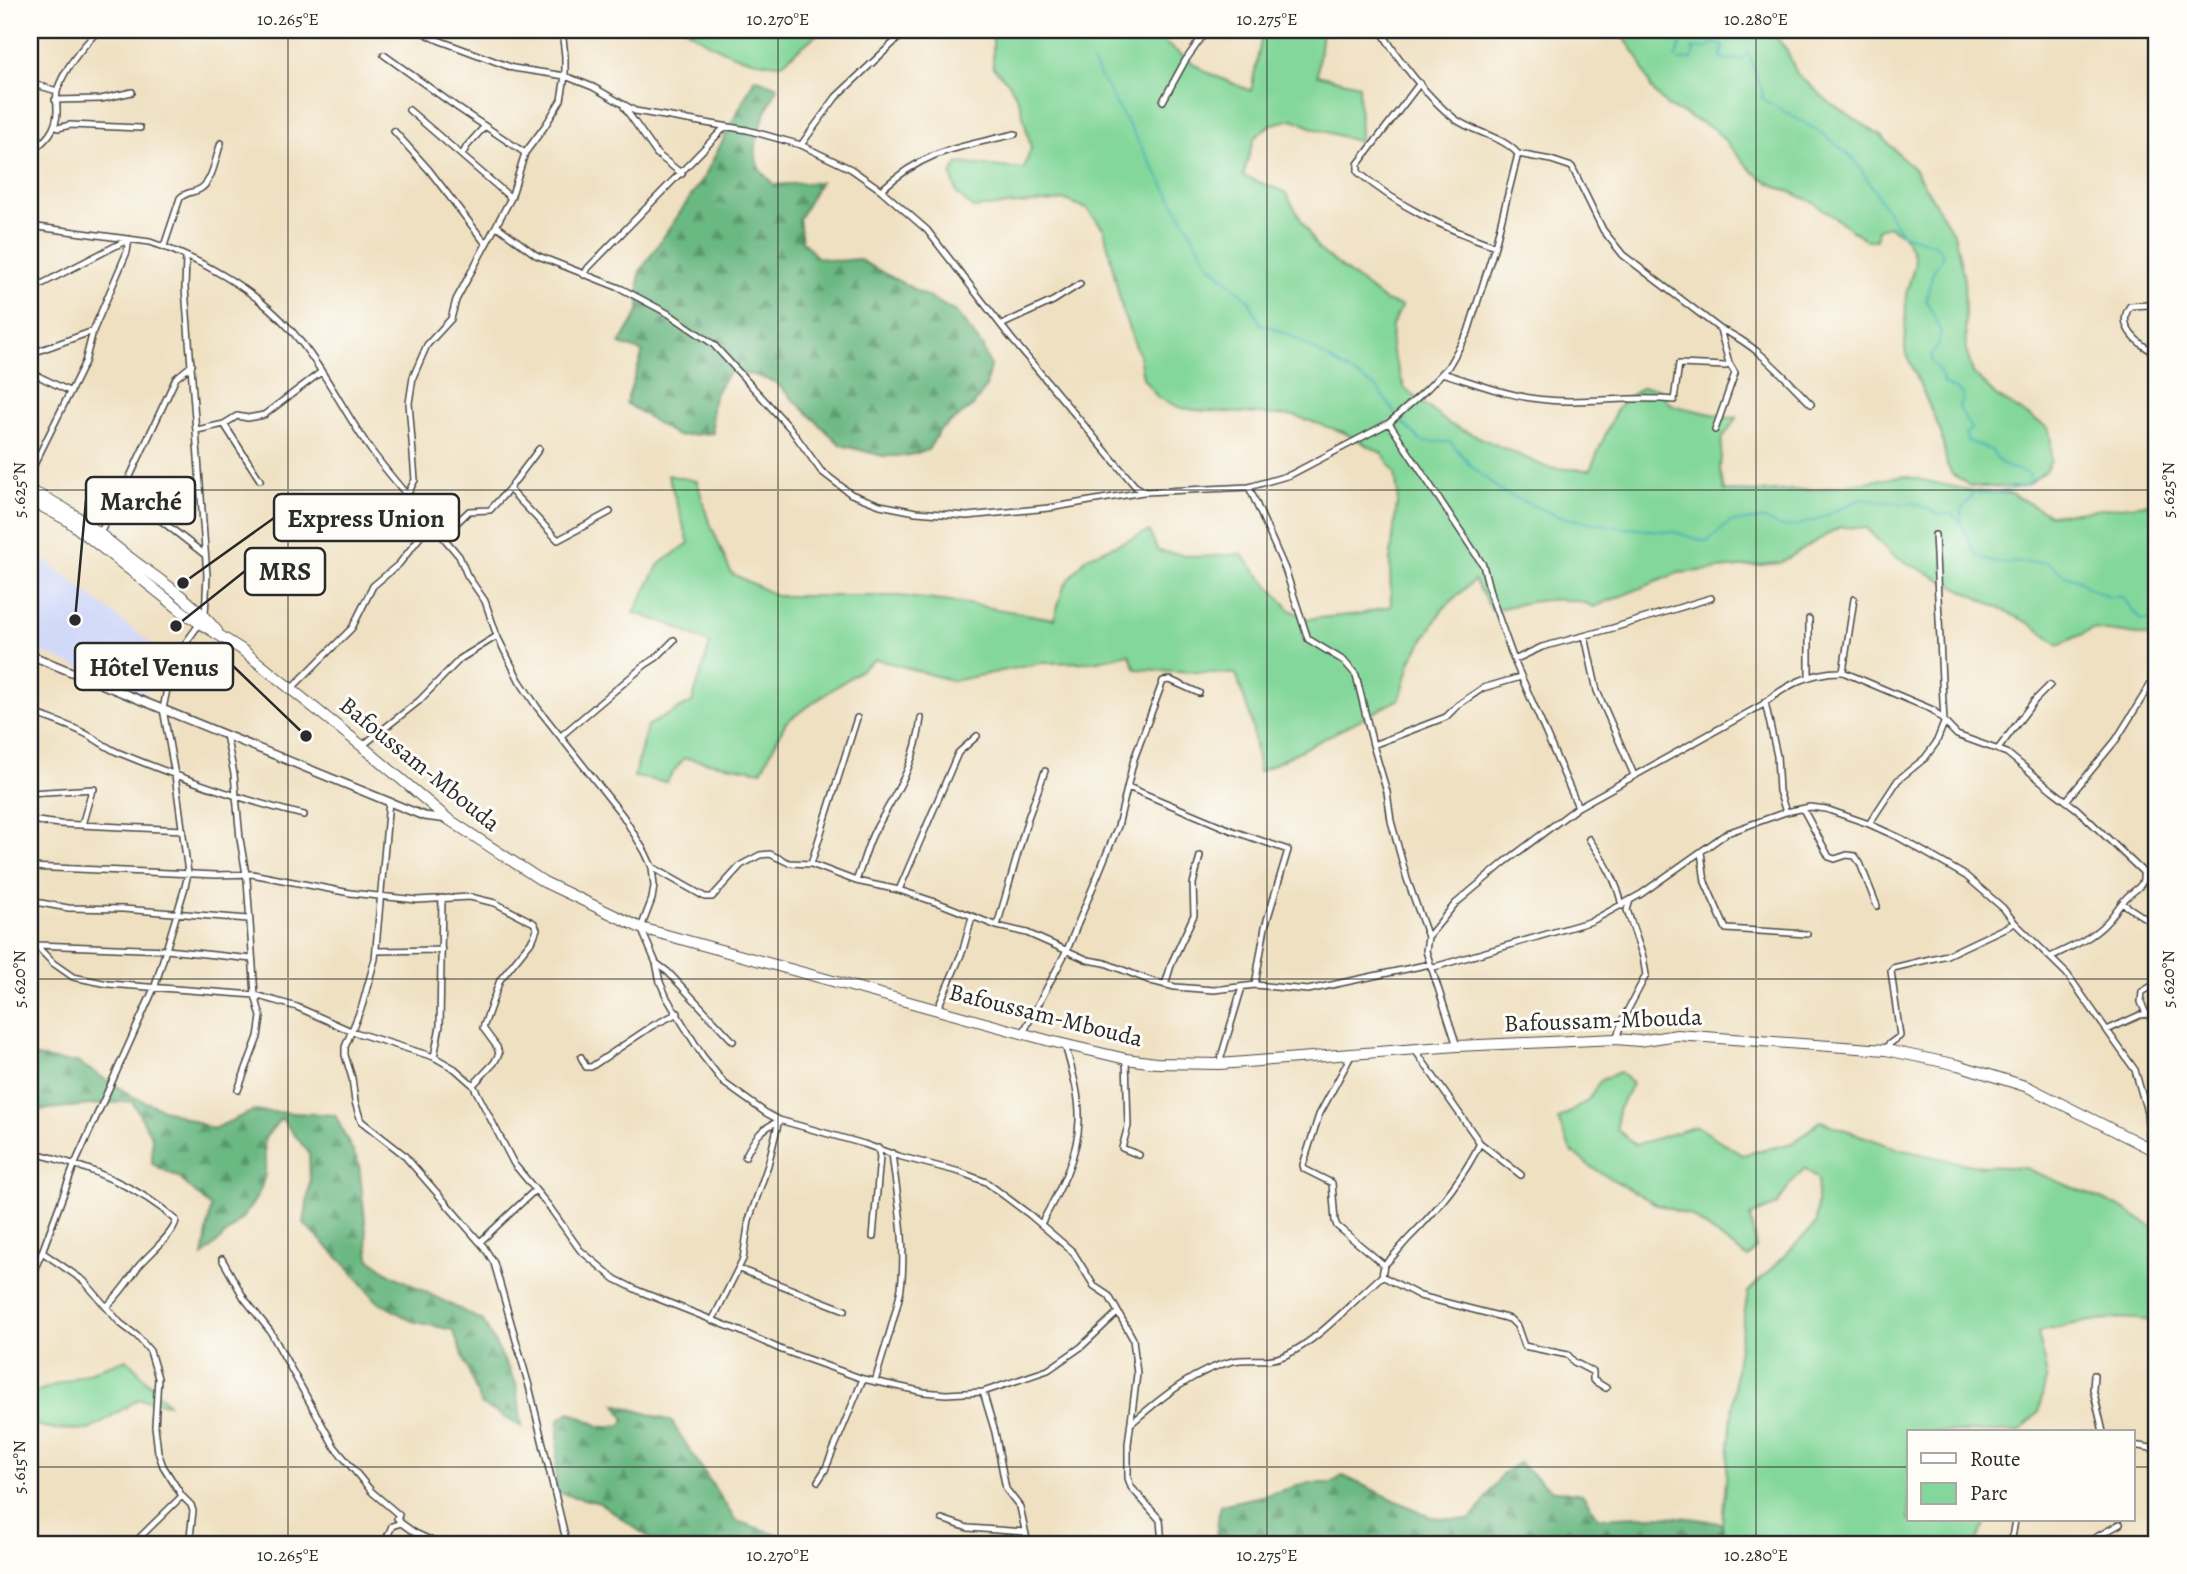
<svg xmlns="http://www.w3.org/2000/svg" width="2187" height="1574" font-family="Alegreya,serif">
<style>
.built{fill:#d1d9f9}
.green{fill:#83d79a;stroke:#578162;stroke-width:2}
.forest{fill:url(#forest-firs);stroke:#4a7256;stroke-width:2}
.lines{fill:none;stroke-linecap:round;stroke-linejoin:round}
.stream{stroke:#3eafb7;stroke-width:2}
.minor-casing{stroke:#484642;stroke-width:8}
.tertiary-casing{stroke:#484642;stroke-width:10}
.trunk-casing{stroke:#484642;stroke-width:12}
.minor{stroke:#fff;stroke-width:5}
.tertiary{stroke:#fff;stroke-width:7}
.trunk{stroke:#fff;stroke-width:10}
.ticks{fill:none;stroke:#2b2b2b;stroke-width:2;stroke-opacity:0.45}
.labels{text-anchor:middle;stroke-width:6;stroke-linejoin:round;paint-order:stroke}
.street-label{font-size:24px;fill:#2b2b2b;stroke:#fdfcf7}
.leader{fill:none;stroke:#2b2b2b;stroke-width:2.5}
.callout-dot{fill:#2b2b2b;stroke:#fdfcf7;stroke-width:2.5}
.callout{fill:#fdfcf7;stroke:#2b2b2b;stroke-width:2.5}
.callout-label{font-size:26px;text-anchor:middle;font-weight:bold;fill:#2b2b2b}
.neatline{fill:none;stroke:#2b2b2b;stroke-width:2.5}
.ticks-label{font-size:18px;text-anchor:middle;fill:#2b2b2b}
</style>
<defs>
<pattern id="forest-firs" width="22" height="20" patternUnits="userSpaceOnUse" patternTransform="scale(1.75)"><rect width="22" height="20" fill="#6ab882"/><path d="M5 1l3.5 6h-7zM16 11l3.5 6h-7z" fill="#57966b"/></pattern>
</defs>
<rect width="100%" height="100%" fill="#fdfcf7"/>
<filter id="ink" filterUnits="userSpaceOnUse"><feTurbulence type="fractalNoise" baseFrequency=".0143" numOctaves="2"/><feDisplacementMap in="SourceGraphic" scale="14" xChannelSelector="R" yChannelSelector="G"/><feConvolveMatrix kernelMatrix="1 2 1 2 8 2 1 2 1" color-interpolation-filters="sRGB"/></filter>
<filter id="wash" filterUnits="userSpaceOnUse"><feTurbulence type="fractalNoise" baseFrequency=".00686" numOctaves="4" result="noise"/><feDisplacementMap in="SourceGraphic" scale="28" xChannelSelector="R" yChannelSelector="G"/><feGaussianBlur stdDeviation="1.57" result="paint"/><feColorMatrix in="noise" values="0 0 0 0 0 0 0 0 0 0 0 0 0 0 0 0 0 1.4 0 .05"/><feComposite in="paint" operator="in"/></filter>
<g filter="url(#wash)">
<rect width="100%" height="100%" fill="#efe0c1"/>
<path class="built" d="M 30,552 L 45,560 L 168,657 L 156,670 L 144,694 L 30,647 Z"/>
<path class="green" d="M 687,30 L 822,30 L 781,64 C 739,61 722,52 687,30 Z
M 993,30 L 1146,30 L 1206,72 L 1251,91 L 1263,30 L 1322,30 L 1317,75 L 1359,85 L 1360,142 L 1313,128 L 1293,119 L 1272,124 L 1254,138 L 1243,176 L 1285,192 L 1318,249 L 1385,301 L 1402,306 L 1392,325 L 1391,349 L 1405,389 L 1449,424 L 1548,468 L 1590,470 L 1615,413 L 1622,402 L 1643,387 L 1658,388 L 1671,405 L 1730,418 L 1737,417 L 1722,439 L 1720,469 L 1724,491 L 1760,492 L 1818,489 L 1904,476 L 1972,491 L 2012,494 L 2050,515 L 2146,504 L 2157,507 L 2157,635 L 2153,637 L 2093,629 L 2059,645 L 2029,623 L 1893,556 L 1866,528 L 1840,527 L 1780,563 L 1678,573 L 1594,607 C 1563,592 1525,603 1492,610 L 1474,580 L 1442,610 L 1411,660 L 1400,699 L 1259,772 L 1251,719 L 1236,674 L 1136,669 L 1129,654 L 1093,662 L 1041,663 L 953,681 L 876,659 L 786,722 L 761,771 L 684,758 L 666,782 L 634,777 L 647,726 L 692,702 L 710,644 L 672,625 L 634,613 L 659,564 L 689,543 L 668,475 L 697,481 L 707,516 L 731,573 L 777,596 L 899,596 L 968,604 L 1054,619 L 1064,586 L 1087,557 L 1149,531 L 1158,551 L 1198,557 L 1241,554 L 1290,610 L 1308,619 L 1361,614 L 1391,606 L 1390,562 L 1398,495 L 1395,473 L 1383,454 L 1343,432 L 1295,416 L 1204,411 L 1181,408 L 1158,398 L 1143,378 L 1139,355 L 1123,313 L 1104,229 L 1087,209 L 1066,200 L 973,208 L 957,194 L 951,174 L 958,163 L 1024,169 L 1031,148 L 1020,103 L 1009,83 L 993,67 Z
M 1610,30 L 1770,30 L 1786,49 L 1797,74 L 1830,103 L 1881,136 L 1915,170 L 1955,236 L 1964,280 L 1966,350 L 1973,373 L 1996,396 L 2048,428 L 2051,439 L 2051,461 L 2046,470 L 2029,484 L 2020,487 L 1981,487 L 1970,486 L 1952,474 L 1947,465 L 1941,433 L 1905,350 L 1906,294 L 1915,263 L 1913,252 L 1902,234 L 1888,226 L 1878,229 L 1876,240 L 1866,240 L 1813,202 L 1770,183 L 1752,171 L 1714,129 L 1667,106 L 1652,90 L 1639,59 L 1625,39 Z
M 1620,1072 L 1632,1084 L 1618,1110 L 1617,1129 L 1635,1145 L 1697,1126 L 1742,1155 L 1793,1143 L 1820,1121 L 1899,1149 L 1971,1165 L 2025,1168 L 2120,1207 L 2157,1230 L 2157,1322 C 2117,1313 2077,1323 2038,1332 L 2047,1376 L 2038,1413 L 2019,1432 L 1909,1432 L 1909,1520 L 1987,1520 L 1975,1544 L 1724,1544 L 1722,1524 L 1737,1359 L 1748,1292 L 1816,1224 L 1818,1179 L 1805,1168 L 1790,1184 L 1777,1205 L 1750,1216 L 1756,1248 L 1748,1258 L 1691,1216 L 1656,1204 L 1594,1169 L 1571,1151 L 1558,1120 L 1587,1101 L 1601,1080 Z
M 127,1359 L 168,1404 L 139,1399 L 89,1430 L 54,1429 L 30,1424 L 30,1394 Z"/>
<path class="forest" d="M 755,78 L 778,87 C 767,110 748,141 759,168 C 762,174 770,180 774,185 L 820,182 L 799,219 L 802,241 L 817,257 L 837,261 L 858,259 L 956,312 L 982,346 L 990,365 L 986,387 L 973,406 L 940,430 L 928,450 L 906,456 L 883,456 L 841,445 L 775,382 L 753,375 L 730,372 C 711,394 710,405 713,433 L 677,436 L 626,403 L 643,352 L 620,344 L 639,311 L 639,273 L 704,177 Z
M 30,1056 L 67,1062 L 77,1062 L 136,1098 L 213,1129 L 253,1111 L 335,1115 L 359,1164 L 369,1258 L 388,1273 L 483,1321 L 516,1383 L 522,1427 L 481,1404 L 453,1330 L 412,1321 L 377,1301 L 348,1267 L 304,1224 L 310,1183 L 309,1153 L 281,1118 L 264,1139 C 264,1151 267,1167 264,1178 C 255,1213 227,1232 203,1256 L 211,1207 L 178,1177 L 152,1164 L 152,1137 L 132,1101 L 30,1111 Z
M 616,1404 L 671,1421 L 736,1521 L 808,1544 L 658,1544 L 600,1503 L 555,1492 L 559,1419 L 570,1412 L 602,1427 L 621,1425 L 625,1420 Z
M 1519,1463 L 1550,1489 L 1582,1494 L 1599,1518 C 1642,1516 1679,1513 1722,1524 L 1724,1544 L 1215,1544 L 1220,1505 L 1270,1494 L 1307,1483 L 1331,1483 L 1343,1476 L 1431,1517 L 1468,1520 L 1476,1514 L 1502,1474 Z"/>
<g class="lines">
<path class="stream" d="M 1675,58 L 1683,39 L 1680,30
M 1678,60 L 1692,59 L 1694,53 L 1692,49 L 1706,48 L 1713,43 L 1723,46 L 1721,56 L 1723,59 L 1740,60 L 1748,53 L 1763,94 L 1761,98 L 1822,133 L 1855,160 L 1902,234 L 1935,244 L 1943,255 L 1933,272 L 1926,300 L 1941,332 L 1938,345 L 1931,356 L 1932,362 L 1940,372 L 1944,383 L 1963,394 L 1963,400 L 1959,407 L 1971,429 L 1965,434 L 1968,441 L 1992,451 C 2004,474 2012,464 2030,475 L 2029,484 C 2011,490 1991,496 1972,491 L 1971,498 L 1962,508 L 1961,522
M 1092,62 L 1210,265 L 1249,300 L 1261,325 L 1274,328 L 1300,341 L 1377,388 L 1395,413
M 1398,417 L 1422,442 L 1451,442 L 1470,465 L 1502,492 L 1560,517 L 1624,528 L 1674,532 L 1707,542 L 1730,522 L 1765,519 L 1779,527 L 1795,526 L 1816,520 L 1861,499 L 1903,504 L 1914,503 L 1939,514 L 1952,514 L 1961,523 L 1975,553 L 1986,560 L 1997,563 L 2047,562 L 2063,574 L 2081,581 L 2087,587 L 2097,592 L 2109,597 L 2122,597 L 2141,620 L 2157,620"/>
</g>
</g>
<g filter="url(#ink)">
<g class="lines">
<g class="minor-casing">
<path id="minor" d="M 418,30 L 438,40 L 513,68 L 565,76 L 593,87 L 635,111 L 747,130 L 801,145 L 851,169 L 881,190 L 927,230 L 1011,338 L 1135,486 L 1145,492 L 1249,487 L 1290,475 L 1389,423 L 1427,389 L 1448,367 L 1468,332 L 1495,246 L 1518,154 C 1503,136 1474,133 1455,119 C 1429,99 1397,59 1381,30
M 384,55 L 458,108 L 525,153
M 30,83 L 57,91
M 1420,83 L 1358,164 L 1358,172 C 1399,207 1444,228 1495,246
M 55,100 L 101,99 L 132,92
M 1163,101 L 1185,61 L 1207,30
M 624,107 L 657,154 L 682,174
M 409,110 L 511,198
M 55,126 L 58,128 L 70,125 L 140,128
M 394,131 L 429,170 L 486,244
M 801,145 L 836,97 L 907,30
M 30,153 C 45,141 58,130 57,109 C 57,101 55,96 58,88 C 66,66 83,46 99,30
M 1518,154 L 1551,160 L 1572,167 L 1603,230 L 1623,255 L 1720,329 L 1729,363 L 1735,373 L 1715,430
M 462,155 L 467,146 L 485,126
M 881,190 C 927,149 957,148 1015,134
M 30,226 L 150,242 C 201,259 254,289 290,329 C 323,366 344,413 373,453 C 400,489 431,522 459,556 L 467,575 L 485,601 L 497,636 L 519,680 L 537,707 L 623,816 L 645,852 L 652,867 L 654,886 L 652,899 L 641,928 L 656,963 L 660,982 L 667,998 L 702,1055 L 724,1083 L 766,1113 L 779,1120 L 864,1144 L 898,1156 L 960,1172 L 986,1182 L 1030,1215 L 1073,1252 L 1094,1286 L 1109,1296 L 1133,1339 L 1137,1374 L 1128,1444 L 1128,1478 L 1131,1487 L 1160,1520 L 1162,1544
M 497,226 L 536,255 L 622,289 L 669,314 L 713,344 L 790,428 L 821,471 L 851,494 L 880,505 L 916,512 L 967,516 L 1049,508 L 1143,492
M 164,246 L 180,198 C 186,192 193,193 200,189 C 213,182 216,155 221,143
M 584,275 L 588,268 L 725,127
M 30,290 L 129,239
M 2157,298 L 2149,305 L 2130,306 C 2115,327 2140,345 2157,354
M 1001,325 L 1053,301 L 1080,284
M 1720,329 C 1757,344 1783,376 1811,404
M 30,354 L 93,331
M 30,372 L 71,392
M 1442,373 C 1476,383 1512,398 1548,400 C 1590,404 1632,395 1674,400 L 1679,364 L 1726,366 L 1729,363
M 1389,423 L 1483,565 L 1491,596 L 1514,660 L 1578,807
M 224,424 L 260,480
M 197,430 L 224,424 L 237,416 L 248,418 L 264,415 L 321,372
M 30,473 L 85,362 L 93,331 L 127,252 L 129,239
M 1249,487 L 1285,569 L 1308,639 L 1344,661 L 1356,675 L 1373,745 L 1387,792 L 1391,821 L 1407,879 L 1428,937
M 509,489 L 539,449
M 407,495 L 415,480 L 409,403 L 413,377 L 427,345 L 451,319 L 456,300 L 511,198 L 525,153 L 545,126 L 561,100 L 565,76 L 565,56 L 562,30
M 120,498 L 159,519 L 204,554
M 98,536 L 120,498 L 176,378 L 192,365
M 443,536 L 469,511 L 490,510 L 509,489 L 558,540 L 610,512
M 1585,636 L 1597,691 L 1634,775
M 1514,660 L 1542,647 L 1613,628 L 1711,598
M 1843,672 L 1854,599
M 1809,676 L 1809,619
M 291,689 L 352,628 L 373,586 L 399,564 L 431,523
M 1765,702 L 1777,756 L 1779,791 L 1786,812
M 30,711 C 48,719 67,724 84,733 C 96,739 106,747 117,752 C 178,777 240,800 304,815
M 226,735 L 234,774 L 240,839 L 247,880 L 255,995 L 261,1017 L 258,1037 L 238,1090
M 561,736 L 645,665 L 656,658 L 674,640
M 1373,745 L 1446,717 L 1458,705 L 1483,688 L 1521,677
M 362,746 L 419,701 L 460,659 L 497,636
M 1998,749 L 2035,700 L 2050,685
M 1128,787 L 1233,831 L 1288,850 L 1265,927 L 1255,985
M 30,793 L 94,789
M 389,801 L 375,959 L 362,1006 L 345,1047 L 345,1055 L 352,1078 L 355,1102 L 361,1121 L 403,1154 L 484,1247 L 494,1263 L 529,1386 L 567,1544
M 2066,801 L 2116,740 L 2157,674
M 1803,809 L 1829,857 L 1835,859 L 1847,855 L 1855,856 L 1860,863 L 1877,906
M 30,820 L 60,824 L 183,830
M 1869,824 L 1898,780 L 1925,758 L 1936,743 L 1944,723 L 1935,535
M 82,825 L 92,790
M 1589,839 C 1604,861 1617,880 1622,906
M 1701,852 L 1705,882 L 1726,929 L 1807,934
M 811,864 L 857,718
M 30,867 L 217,875 L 252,874 L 350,893 L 417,900 L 470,897 L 495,903 L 534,923 L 537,929 L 533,939 L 500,980 L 483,1028 L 497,1047 L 499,1054 L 494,1063 L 473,1085
M 652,867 L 705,897 L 712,897 L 741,865 L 760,855 L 770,854 L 789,863 L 811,864 L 856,881 L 899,890 L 944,905 L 997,926 L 1027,933 L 1088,960 L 1105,963 L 1151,981 L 1175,987 L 1214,990 L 1255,985 L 1308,990 L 1430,964
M 2144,880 L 2152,877 L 2157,877
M 856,881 C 862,866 866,849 873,834 C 896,792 915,767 921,718
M 899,890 L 958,753 L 977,736
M 30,901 L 68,908 L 123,909 L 248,919
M 2122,903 L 2157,926
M 997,926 L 1028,818 L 1045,771
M 30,939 L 53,963 L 73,977 L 108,984 L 255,995 L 297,1007 L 351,1031 L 434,1057 L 455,1069 L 473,1085 L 514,1164 L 548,1205 L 580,1250 L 615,1279 L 639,1291 L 740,1331 L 782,1350 L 863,1379 L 924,1392 L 946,1394 L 983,1392 L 1048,1370 L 1081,1347 L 1118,1312
M 37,945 L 167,950 L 252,959
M 376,951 L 442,950
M 656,963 L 668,972 L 733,1041
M 1431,968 L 1592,921 L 1641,894 L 1727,833 L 1786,812 L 1810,807 L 1826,809 L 1869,824 L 1900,838 L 1966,876 L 2003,908 L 2015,923 L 2067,974 L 2135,1070 L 2147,1112 L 2150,1147
M 1165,985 L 1172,962 L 1194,915 L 1193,884 L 1200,856
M 937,1010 L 963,950 L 972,917
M 2146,1014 L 2141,1002 L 2142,992 L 2157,983
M 2107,1030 L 2140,1015 L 2149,1014 L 2157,1034
M 1023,1033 L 1067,950 L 1118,826 L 1134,759 L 1163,681 L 1170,680 L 1199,693
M 1616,1039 L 1623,1019 L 1646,975 L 1643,957 L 1627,910 L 1630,900
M 1457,1046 L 1426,951 L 1428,937 L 1455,904 L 1505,862 L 1578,807 L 1762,705 C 1785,686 1811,671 1843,672 L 1933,710 L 1957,735 L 2007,753 L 2052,790 L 2077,809 L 2143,872 C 2145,887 2136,888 2127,897 C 2119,905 2114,915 2106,923 C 2091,939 2069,948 2050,957
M 1415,1050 L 1480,1143 L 1521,1175
M 1886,1050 L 1888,1045 L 1900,1036 L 1891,971 L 1893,968 L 1947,955 L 2015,923
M 1352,1054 L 1319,1115 L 1303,1165 L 1304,1169 L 1332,1183 L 1335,1221 L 1337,1226 L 1384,1265
M 434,1057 L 440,1026 L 442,898
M 581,1057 L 586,1067 L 591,1067 L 652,1026 L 678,1013
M 1126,1059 L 1128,1126 L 1122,1148 L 1139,1155
M 1219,1064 L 1242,987
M 2147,1112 L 2157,1109
M 30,1152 C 81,1164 136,1184 176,1220 C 175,1233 147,1256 138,1267 C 128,1282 119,1295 106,1307
M 745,1157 C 754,1139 760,1129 779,1121
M 1041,1224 C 1058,1193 1078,1158 1079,1121 C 1080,1095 1072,1070 1065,1045
M 873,1237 L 880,1157 L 878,1148
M 480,1242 L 535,1190
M 42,1252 L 84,1281 L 120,1323 L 137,1336 L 150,1351 L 158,1378 L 155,1426 L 158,1452 L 163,1466 L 182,1496 L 191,1505 L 193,1511 L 190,1537 L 193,1544
M 222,1259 L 244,1298 L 270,1331 L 334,1446 L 372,1492 L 399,1515 L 397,1518 L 401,1523 L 392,1526 L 384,1544
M 739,1269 L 845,1310
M 1382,1276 L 1420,1296 L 1510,1319 L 1517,1326 L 1524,1346 L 1568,1355 L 1574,1362 L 1593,1372 L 1593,1380 L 1606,1388
M 30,1280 L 42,1252 L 74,1166 L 155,986 L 185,887 L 188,873 L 175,775 L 163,709 L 171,669 L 185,644 L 205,616 L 207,575 L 185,288 L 186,258
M 712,1321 L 743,1259 L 749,1220 L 768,1165 L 779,1120
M 2094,1375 L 2093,1389 L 2103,1432
M 875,1382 C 883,1352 896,1317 901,1288 C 907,1242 897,1198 892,1153
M 983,1392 L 995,1432 L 1006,1489 L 1020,1507 L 1028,1544
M 1133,1422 C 1162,1397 1195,1370 1233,1361 C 1252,1357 1266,1364 1286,1355 C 1319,1340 1354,1300 1382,1276 L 1384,1265 C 1394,1257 1401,1246 1410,1237 C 1438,1209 1463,1179 1480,1143
M 2133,1445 L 2157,1449
M 818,1481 L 825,1470 L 863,1379
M 942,1519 L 968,1528 L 1025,1532
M 401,1523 L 415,1533 L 439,1544
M 133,1544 L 182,1496
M 2011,1544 L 2015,1520
M 2084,1544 L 2120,1524"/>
</g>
<g class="tertiary-casing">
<path id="tertiary" d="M 30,655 L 409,810 L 424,816 L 448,819"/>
</g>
<g class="trunk-casing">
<path id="trunk" d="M 30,491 C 67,505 98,533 129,557 C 160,581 192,600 217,631
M 30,500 L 67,520 L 187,615 L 241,649 L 362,746 L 448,819 L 544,882 L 641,928 L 1050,1041 L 1126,1059 L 1156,1063 L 1219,1064 L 1457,1046 L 1616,1039 L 1639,1041 L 1677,1035 L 1886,1050 L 1958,1065 L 2028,1087 L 2157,1152"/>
</g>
<use href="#minor" class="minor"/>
<use href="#tertiary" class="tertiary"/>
<use href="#trunk" class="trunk"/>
</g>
</g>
<path class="ticks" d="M 288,30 L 288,1544M 778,30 L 778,1544M 1267,30 L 1267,1544M 1756,30 L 1756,1544M 30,490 L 2157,490M 30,979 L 2157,979M 30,1467 L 1909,1467M 2133,1467 L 2157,1467"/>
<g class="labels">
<g class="street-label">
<text transform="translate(420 764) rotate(39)" y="8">Bafoussam-Mbouda</text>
<text transform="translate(1046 1015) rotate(14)" y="8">Bafoussam-Mbouda</text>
<text transform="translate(1603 1020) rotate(-2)" y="8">Bafoussam-Mbouda</text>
</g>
</g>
<path class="leader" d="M75 620L86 500M183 583L274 518M176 626L245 571M306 736L233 666"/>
<g class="callout-dot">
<circle cx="75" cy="620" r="7"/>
<circle cx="183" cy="583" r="7"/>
<circle cx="176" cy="626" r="7"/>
<circle cx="306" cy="736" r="7"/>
</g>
<g class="callout">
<rect x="86" y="477" width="109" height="47" rx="7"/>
<rect x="274" y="494" width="185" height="47" rx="7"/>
<rect x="245" y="548" width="80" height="47" rx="7"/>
<rect x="75" y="643" width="158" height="47" rx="7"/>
</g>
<g class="callout-label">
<text x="141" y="510">Marché</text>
<text x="366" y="527">Express Union</text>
<text x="285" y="580">MRS</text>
<text x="154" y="676">Hôtel Venus</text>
</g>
<rect width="2187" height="1574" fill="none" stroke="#fdfcf7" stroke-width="77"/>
<rect x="1907" y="1430" width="228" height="91" fill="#fdfcf7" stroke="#a9a8a5" stroke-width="2"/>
<rect x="1921" y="1453" width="35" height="10" fill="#ffffff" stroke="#a9a8a5" stroke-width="2"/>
<text x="1970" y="1466" font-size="21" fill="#2b2b2b">Route</text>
<rect x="1921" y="1483" width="35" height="21" fill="#83d79a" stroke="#a9a8a5" stroke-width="2"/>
<text x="1970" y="1500" font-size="21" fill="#2b2b2b">Parc</text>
<rect x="38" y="38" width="2110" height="1498" class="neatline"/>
<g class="ticks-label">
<text x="288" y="25">10.265°E</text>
<text x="778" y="25">10.270°E</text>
<text x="1267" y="25">10.275°E</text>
<text x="1756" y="25">10.280°E</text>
<text transform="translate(19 490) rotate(-90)" y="6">5.625°N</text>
<text transform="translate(2168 490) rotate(-90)" y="6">5.625°N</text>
<text transform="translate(19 979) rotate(-90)" y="6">5.620°N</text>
<text transform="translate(2168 979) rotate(-90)" y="6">5.620°N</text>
<text transform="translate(19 1467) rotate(-90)" y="6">5.615°N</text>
<text x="288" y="1561">10.265°E</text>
<text x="778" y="1561">10.270°E</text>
<text x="1267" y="1561">10.275°E</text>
<text x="1756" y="1561">10.280°E</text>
</g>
</svg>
